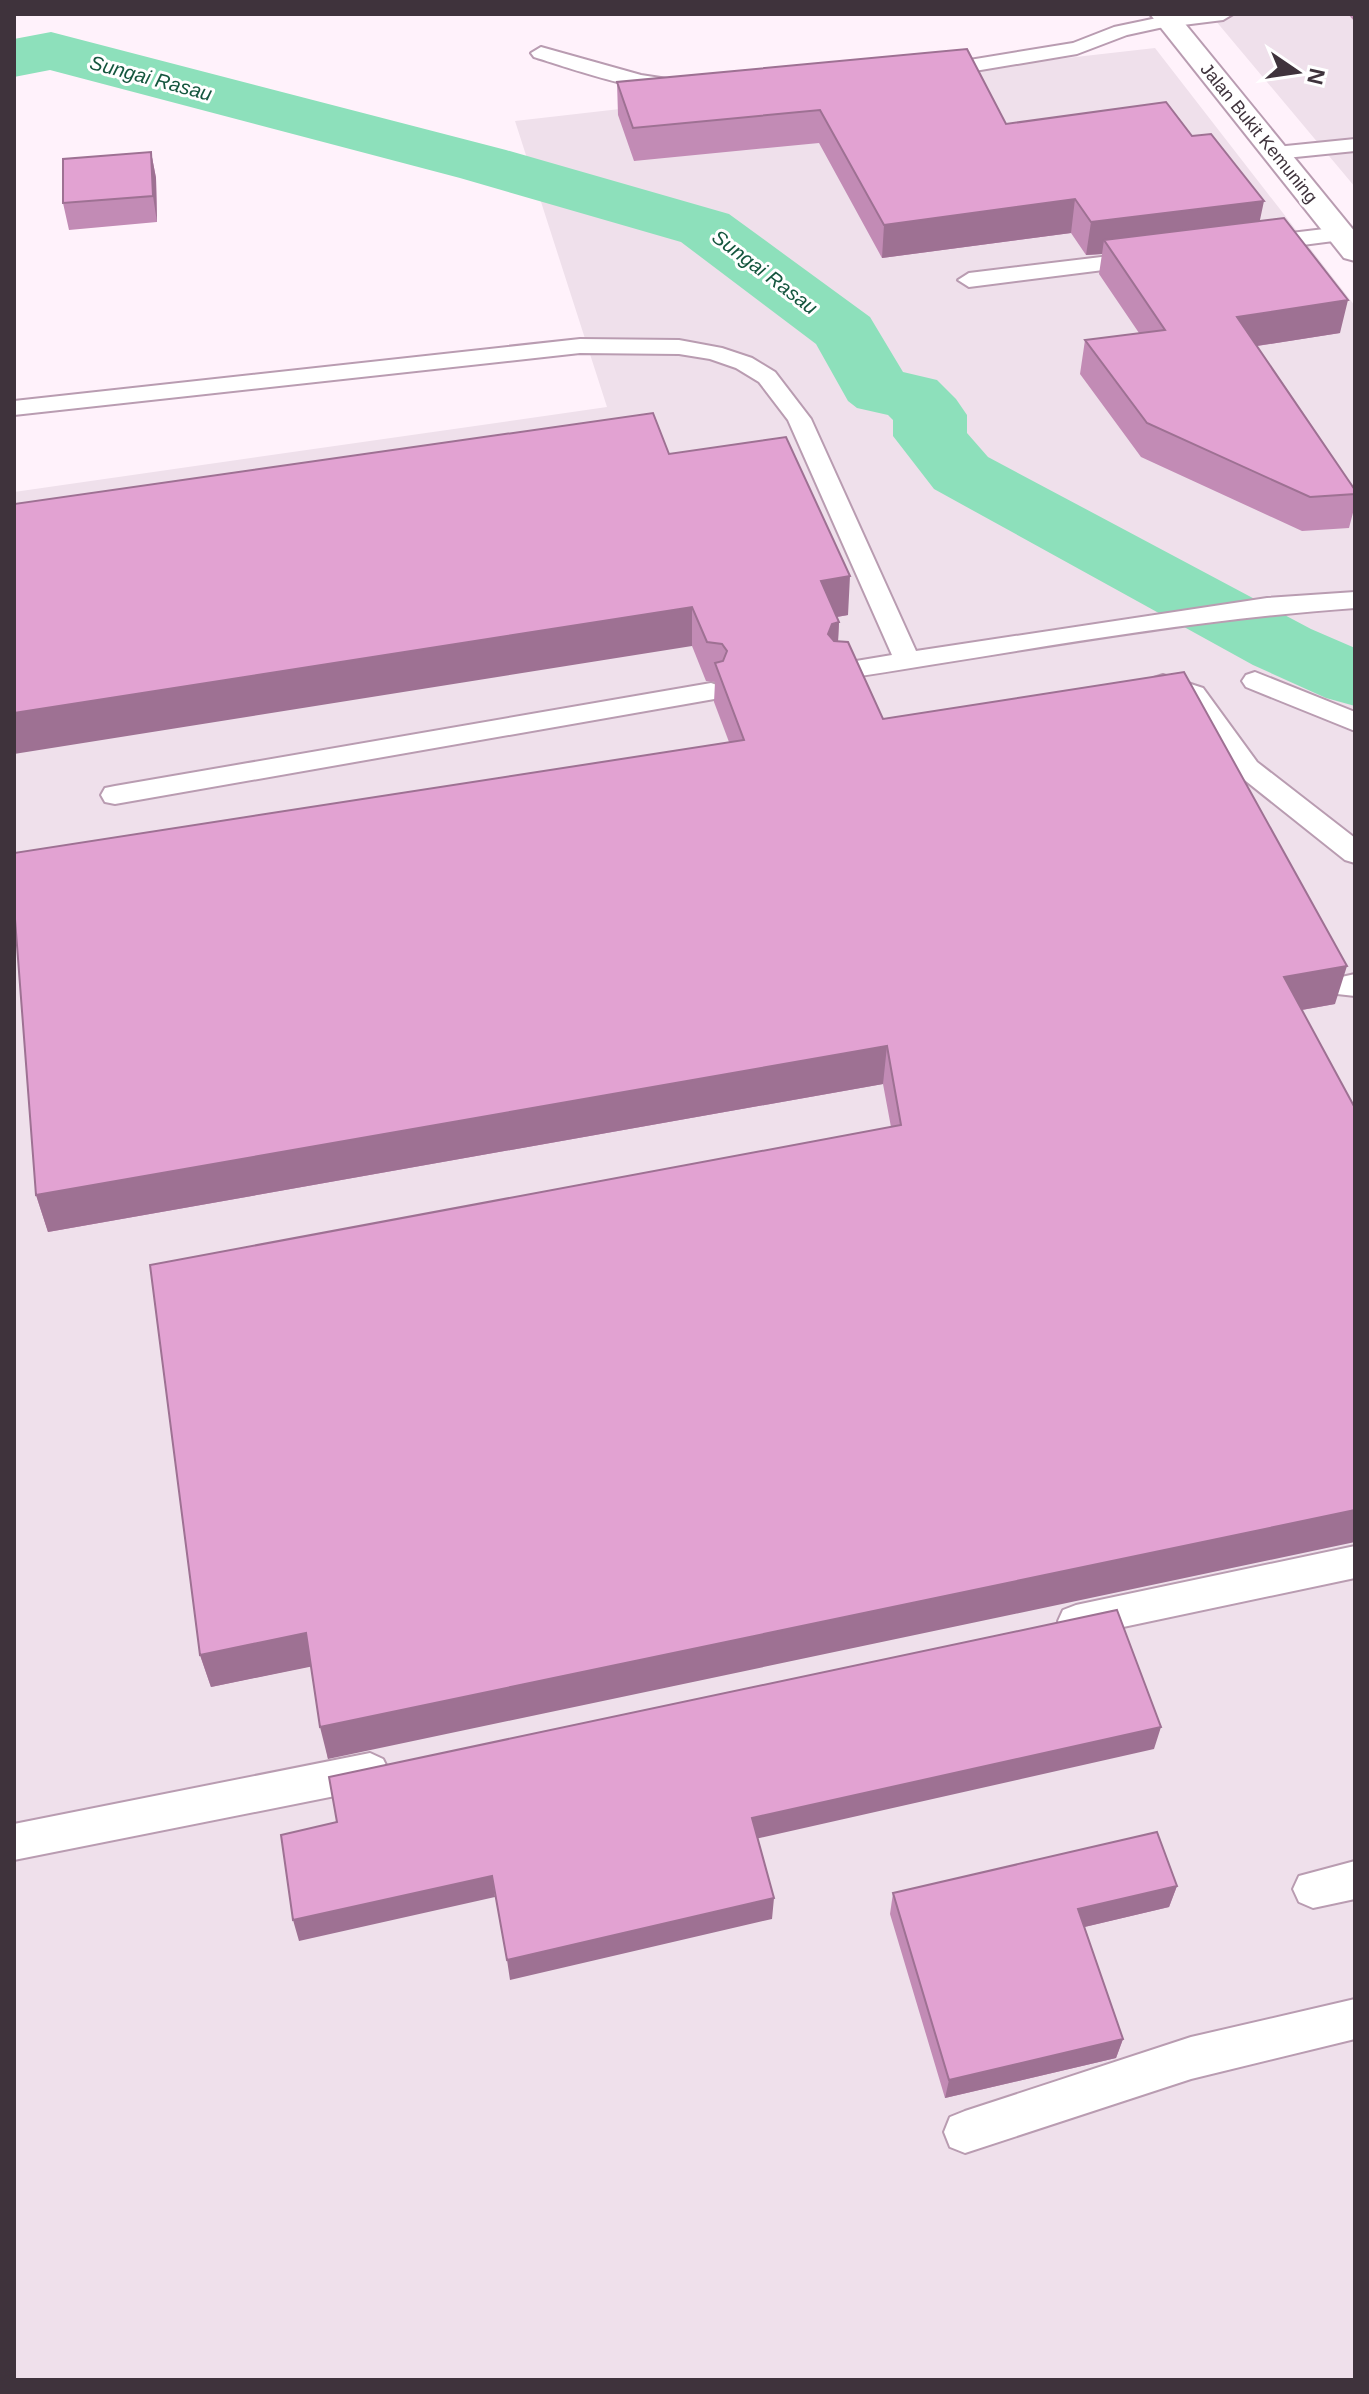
<svg xmlns="http://www.w3.org/2000/svg" width="1369" height="2394" font-family="Helvetica,sans-serif">
<style>
.built{fill:#efe0eb}
.lines{fill:none;stroke-linecap:round;stroke-linejoin:round}
.river{fill:#8de0bb;fill-rule:evenodd}
.lane-casing{stroke:#b99cb1;stroke-width:4}
.secondary-casing{stroke:#b99cb1;stroke-width:4}
.lane{fill:#fff;fill-rule:evenodd}
.secondary{fill:#fff;fill-rule:evenodd}
.wall{fill:#c28bb5}
.shaded-wall{fill:#9e7193}
.building{fill:#e2a2d2;stroke:#9e7193;stroke-width:2}
.labels{text-anchor:middle;stroke-width:6;stroke-linejoin:round;paint-order:stroke}
.far-street-label{font-size:18px;fill:#3f333c;stroke:#fff}
.far-water-label{font-size:20px;font-style:italic;fill:#14563e;stroke:#fff}
</style>
<rect width="100%" height="100%" fill="#fff2fb"/>
<path class="built" d="M 1210,14 L 1355,14 L 1355,187 Z
M 1155,48 L 1355,306 L 1355,2380 L 14,2380 L 14,492 L 607,407 L 515,121 Z"/>
<g class="lines">
<path class="river" d="M 51,32 L 506,150 L 729,214 L 870,317 L 903,372 L 937,380 L 956,399 L 967,415 L 967,433 L 988,457 L 1311,629 L 1355,648 L 1355,706 L 1326,698 L 1253,665 L 934,489 L 893,436 L 893,420 L 888,415 L 857,408 L 848,401 L 816,344 L 681,242 L 460,178 L 50,70 L 14,77 L 14,39 Z"/>
<g class="lane-casing">
<path id="lane" d="M 1176,14 L 1233,14 L 1223,20 L 1159,28 L 1127,35 L 1077,54 L 933,78 L 923,72 L 933,66 L 1073,43 L 1114,27 Z
M 541,47 L 641,75 L 687,82 L 690,86 C 674,105 560,65 534,57 L 531,53 Z
M 1355,139 L 1355,151 L 1276,159 L 1266,153 L 1276,147 Z
M 1341,227 L 1349,229 L 1352,234 L 1349,239 L 1257,251 L 1246,244 L 1257,237 Z
M 1143,252 L 1154,259 L 1151,264 L 969,287 L 958,280 L 969,273 Z
M 580,339 L 679,340 L 722,348 L 752,358 L 775,372 L 811,419 L 916,651 L 1267,598 L 1355,592 L 1355,608 C 1183,620 1011,653 841,679 L 832,677 L 828,671 L 832,665 L 892,655 L 788,420 L 759,382 L 736,368 L 710,359 L 679,354 L 580,353 L 14,415 L 14,401 Z
M 1255,672 L 1355,712 L 1355,731 L 1246,687 L 1242,681 L 1246,675 Z
M 1163,675 L 1203,688 L 1257,762 L 1355,838 L 1355,863 L 1345,860 L 1237,774 L 1185,700 L 1154,690 L 1150,684 L 1154,678 Z
M 711,683 L 720,686 L 724,692 L 720,698 L 115,804 L 105,802 L 101,795 L 105,788 L 115,786 Z
M 1355,974 L 1355,996 L 1337,994 L 1333,986 L 1337,978 Z
M 1355,1546 L 1355,1578 L 1076,1637 L 1063,1632 L 1058,1621 L 1063,1610 L 1076,1605 Z
M 370,1753 L 383,1759 L 389,1771 L 383,1783 L 370,1789 L 14,1860 L 14,1824 Z
M 1355,1861 L 1355,1899 L 1313,1908 L 1299,1902 L 1293,1889 L 1299,1876 Z
M 1355,1999 L 1355,2039 L 1191,2079 L 965,2153 L 950,2147 L 944,2132 L 950,2117 L 965,2111 L 1191,2037 Z"/>
</g>
<g class="secondary-casing">
<path id="secondary" d="M 1150,14 L 1177,14 L 1355,232 L 1355,261 L 1344,258 Z"/>
</g>
<use href="#lane" class="lane"/>
<use href="#secondary" class="secondary"/>
</g>
<path class="wall" d="M 1348,14 L 1355,14 L 1355,22 Z
M 617,82 L 1006,124 L 1260,221 L 1340,333 L 1257,346 L 1355,490 L 1355,505 L 1349,528 L 1302,531 L 1141,457 L 1080,374 L 1085,340 L 1139,333 L 1099,274 L 1102,254 L 1086,255 L 1071,233 L 882,258 L 819,143 L 634,161 L 618,115 Z
M 151,152 L 156,178 L 157,222 L 69,230 L 63,203 Z
M 669,454 L 848,615 L 837,617 L 839,622 L 838,641 L 883,719 L 1335,1004 L 1302,1010 L 328,1759 L 311,1666 L 211,1687 L 200,1655 L 891,1127 L 883,1084 L 48,1232 L 36,1195 L 729,742 L 714,702 L 715,682 L 706,681 L 692,646 Z
M 1177,1886 L 1169,1907 L 1084,1927 L 1123,2039 L 1116,2058 L 945,2098 L 890,1914 L 893,1893 Z"/>
<path class="shaded-wall" d="M 151,152 L 156,178 L 157,222 L 153,196 Z
M 1075,199 L 1071,233 L 882,258 L 884,225 Z
M 1264,201 L 1257,234 L 1104,240 L 1102,254 L 1086,255 L 1091,222 Z
M 1348,300 L 1340,333 L 1231,350 L 1237,317 Z
M 850,576 L 848,615 L 819,620 L 821,581 Z
M 692,607 L 692,646 L 14,754 L 14,713 Z
M 839,622 L 837,661 L 828,634 L 832,624 Z
M 1347,966 L 1335,1004 L 1273,1015 L 1284,977 Z
M 887,1046 L 883,1084 L 48,1232 L 36,1195 Z
M 1355,1510 L 1355,1542 L 328,1759 L 320,1727 Z
M 306,1633 L 314,1666 L 211,1687 L 200,1655 Z
M 1161,1727 L 1154,1749 L 751,1840 L 752,1818 Z
M 492,1876 L 495,1897 L 299,1941 L 293,1920 Z
M 1177,1886 L 1169,1907 L 1072,1930 L 1078,1909 Z
M 774,1898 L 772,1919 L 510,1980 L 507,1960 Z
M 1123,2039 L 1116,2058 L 945,2098 L 949,2080 Z"/>
<path class="building" d="M 967,49 L 1006,124 L 1166,102 L 1192,136 L 1211,134 L 1264,201 L 1091,222 L 1075,199 L 884,225 L 820,110 L 633,128 L 617,82 Z
M 151,152 L 153,196 L 63,203 L 63,159 Z
M 1284,218 L 1348,300 L 1237,317 L 1355,490 L 1355,494 L 1310,497 L 1147,423 L 1085,340 L 1165,330 L 1104,240 Z
M 653,413 L 669,454 L 786,437 L 850,576 L 821,581 L 839,622 L 832,624 L 828,634 L 834,641 L 848,642 L 883,719 L 1184,672 L 1347,966 L 1284,977 L 1355,1108 L 1355,1510 L 320,1727 L 306,1633 L 200,1655 L 150,1265 L 901,1125 L 887,1046 L 36,1195 L 14,906 L 14,853 L 744,740 L 715,663 L 723,661 L 727,651 L 722,644 L 707,642 L 692,607 L 14,713 L 14,504 Z
M 1117,1610 L 1161,1727 L 752,1818 L 774,1898 L 507,1960 L 492,1876 L 293,1920 L 281,1835 L 337,1822 L 329,1777 Z
M 1157,1832 L 1177,1886 L 1078,1909 L 1123,2039 L 949,2080 L 893,1893 Z"/>
<g class="labels">
<g class="far-street-label">
<text transform="translate(1259 133) rotate(51)" y="6">Jalan Bukit Kemuning</text>
</g>
<g class="far-water-label">
<text transform="translate(151 78) rotate(15)" y="7">Sungai Rasau</text>
<text transform="translate(765 272) rotate(37)" y="7">Sungai Rasau</text>
</g>
</g>
<rect width="1369" height="2394" fill="none" stroke="#3f333c" stroke-width="32"/>
<g transform="translate(1297 72) rotate(103)" stroke="#ffffff" stroke-width="6" paint-order="stroke">
<path d="M0-6L14 30L0 20L-14 30Z" fill="#3f333c"/>
<text y="-12" font-size="22" font-weight="bold" text-anchor="middle" fill="#3f333c">N</text>
</g>
</svg>
